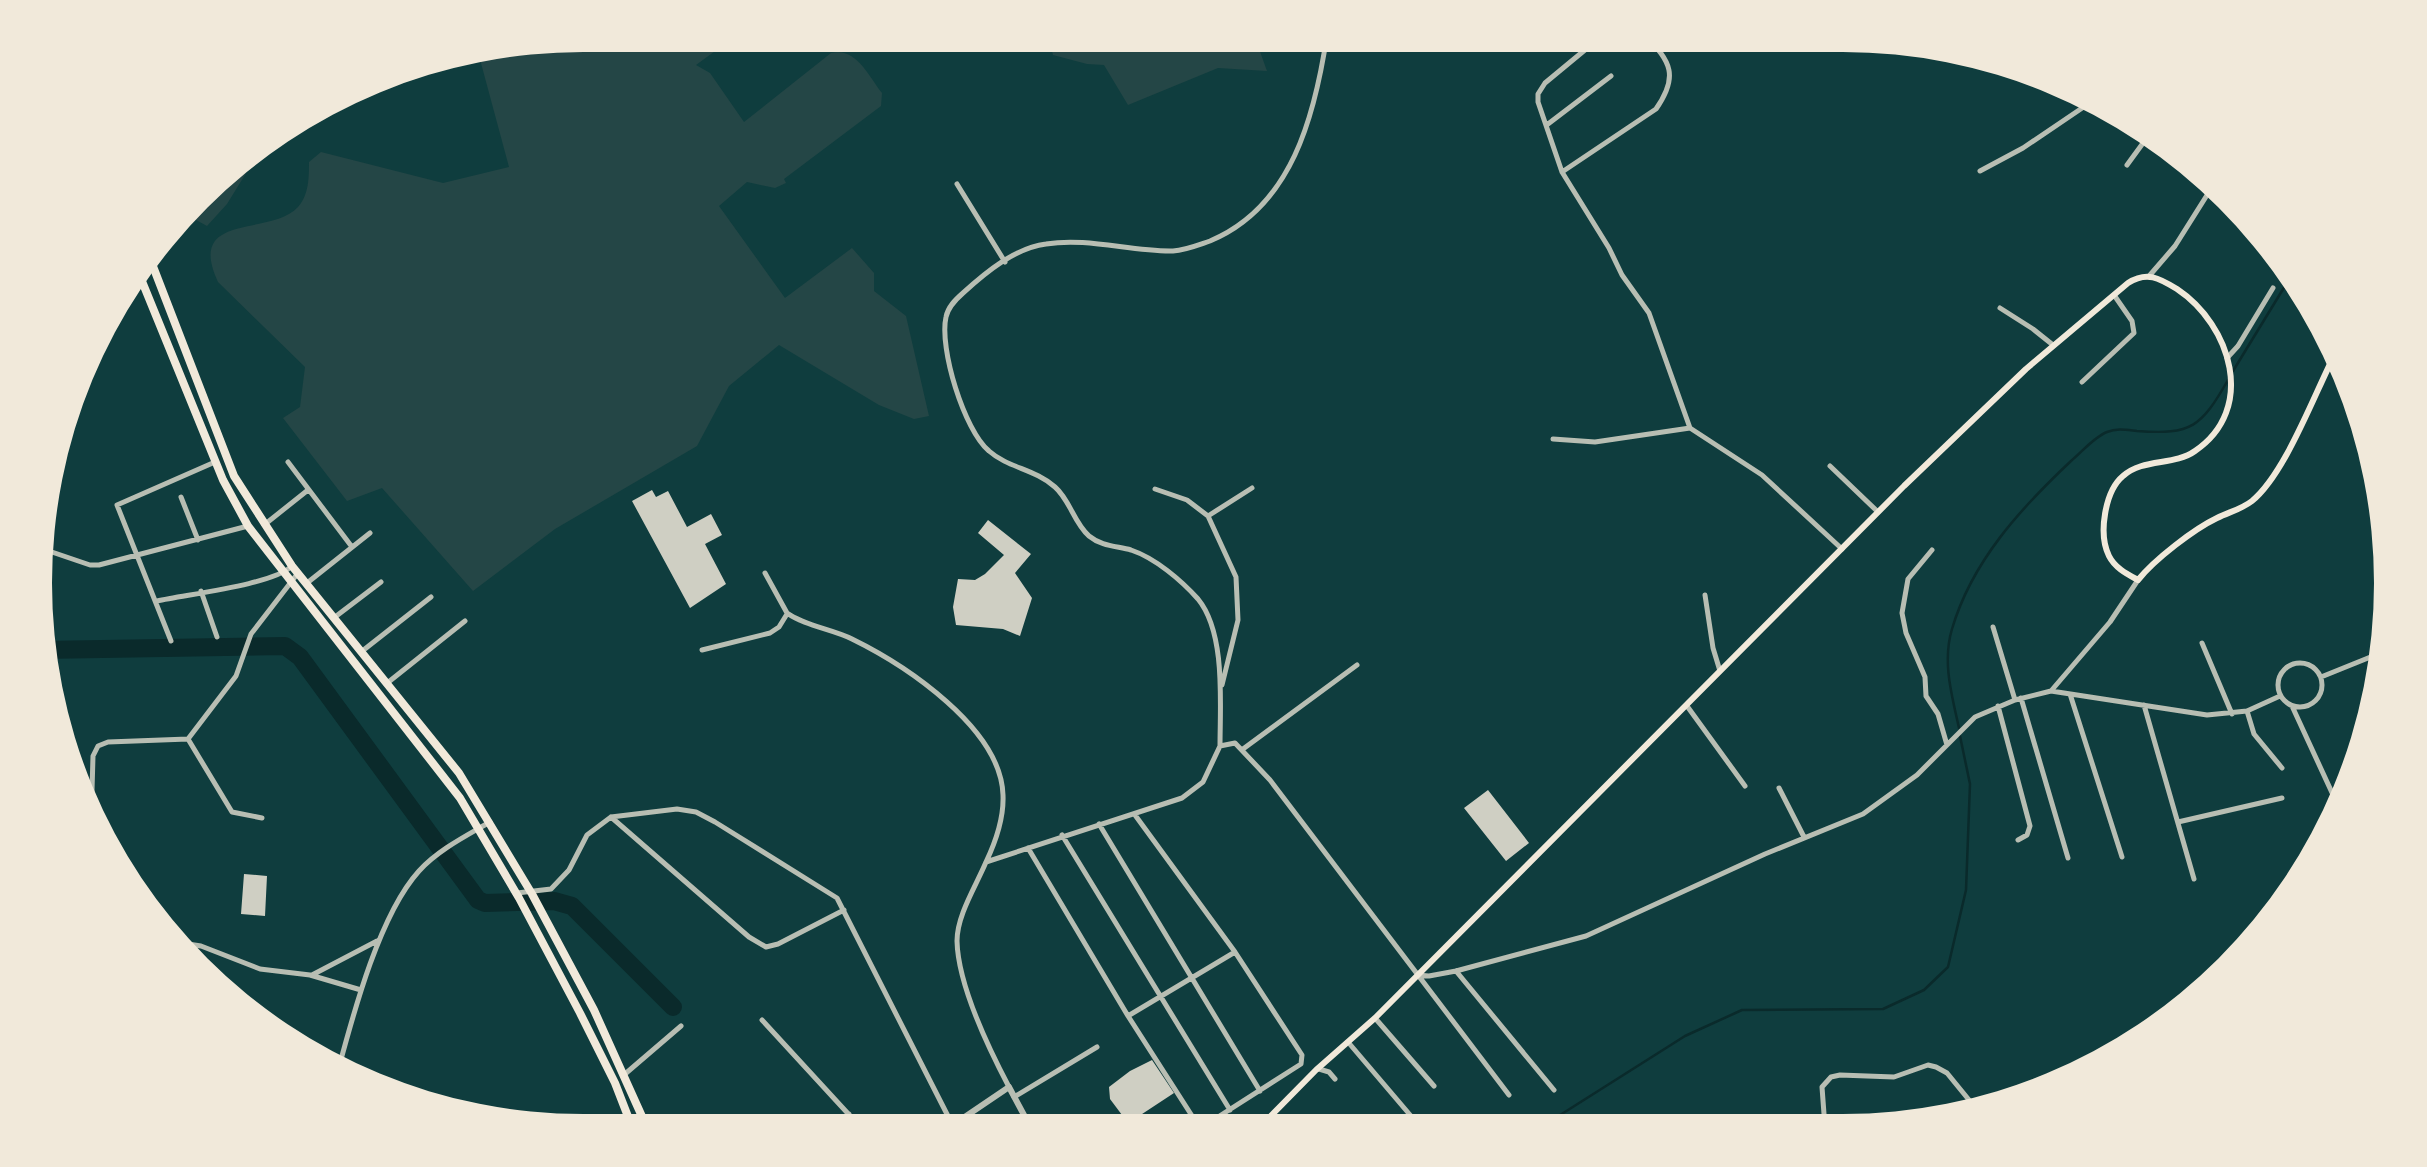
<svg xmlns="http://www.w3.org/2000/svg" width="2427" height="1167" font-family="Rubik,sans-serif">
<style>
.green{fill:#244646}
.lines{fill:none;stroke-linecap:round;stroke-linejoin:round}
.stream{stroke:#0a2a2b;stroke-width:2.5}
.river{stroke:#0a2a2b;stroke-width:18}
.building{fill:#cfcfc3}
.minor{stroke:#b8beb3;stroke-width:5}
.tertiary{stroke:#b8beb3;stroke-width:6}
.secondary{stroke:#f1e9da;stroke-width:6}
.primary{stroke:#f1e9da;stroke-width:8}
</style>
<rect width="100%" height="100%" fill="#0f3d3e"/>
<path class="green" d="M 584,35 L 737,35 L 696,65 L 710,73 L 744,122 L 831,53 C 856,47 868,75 882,93 L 881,106 L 784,179 L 786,183 L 775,188 L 747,182 L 719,206 L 785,298 L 852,248 L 874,273 L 874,291 L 906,316 L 929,416 L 914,419 L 879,405 L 779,345 L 729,386 L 697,446 L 555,529 L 473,591 L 382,488 L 347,501 L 283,418 L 300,407 L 305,367 L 218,282 C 185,211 271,237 298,207 C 309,195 309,177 309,162 L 321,152 L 443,183 L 509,167 L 478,52 Z
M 1048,35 L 1259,35 L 1258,46 L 1267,71 L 1218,68 L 1128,105 L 1104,65 L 1087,64 L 1053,55 Z
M 267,139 L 227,204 L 207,226 L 187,215 L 249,149 Z"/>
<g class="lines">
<path class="stream" d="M 2233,371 L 2288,281
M 1959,728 C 1952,696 1942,662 1952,629 C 1972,561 2021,508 2071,461 C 2082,452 2094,437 2107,432 C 2117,428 2127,430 2137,431 C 2192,435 2201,427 2228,380
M 1538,1129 L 1685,1036 L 1742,1010 L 1883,1009 L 1924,990 L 1948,967 L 1966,890 L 1970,784 L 1960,736"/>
<path class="river" d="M 40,650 L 285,646 L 300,657 L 478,900 L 485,903 L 554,901 L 572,906 L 673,1007"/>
</g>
<path class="building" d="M 652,490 L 656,497 L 668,491 L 687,527 L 711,514 L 722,535 L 705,544 L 726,584 L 690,608 L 632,501 Z
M 988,520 L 1031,554 L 1015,573 L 1032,598 L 1020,636 L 1003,629 L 956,625 L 953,607 L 958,579 L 975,580 L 985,574 L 1004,555 L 978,533 Z
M 1488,790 L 1529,843 L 1506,861 L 1464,808 Z
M 244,874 L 267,876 L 265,916 L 241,914 Z
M 1152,1060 L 1174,1093 L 1136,1118 L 1122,1115 L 1110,1099 L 1109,1087 L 1130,1071 Z"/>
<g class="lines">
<path class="minor" d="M 1603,35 L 1545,83 L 1538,94 L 1538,102 L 1562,172 L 1609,248 L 1622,275 L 1649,313 L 1690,428
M 1548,124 L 1611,76
M 2127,165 L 2146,139
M 1980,171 L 2023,148 L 2091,102
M 1562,172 L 1656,109 C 1679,76 1671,62 1645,35
M 957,184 L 1005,262
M 2150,275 L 2175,246 L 2214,184
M 2000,308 L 2033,329 L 2053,345
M 2227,358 L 2238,346 L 2273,288
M 2082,382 L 2134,333 L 2132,321 L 2114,295
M 1553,439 L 1595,442 L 1690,428 L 1762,475 L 1842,549
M 288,462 L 352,547
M 1830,466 L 1878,512
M 1155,489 L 1187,500 L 1208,516 L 1236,577 L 1238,620 L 1222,685
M 181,497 L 198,540
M 1208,516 L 1252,488
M 264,525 L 308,490
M 43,549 L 90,565 L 99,565 L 248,526
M 1932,550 L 1908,579 L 1902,613 L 1906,633 L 1925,677 L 1926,696 L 1938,714 L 1947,745
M 765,573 L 787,613 C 805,626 832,629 852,639 C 905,665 1001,728 1003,795 C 1004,818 996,841 986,862
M 307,583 L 370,533
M 201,591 L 217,637
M 1705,595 L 1713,648 L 1720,671
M 157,601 C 188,594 272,585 292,566
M 335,617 L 381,582
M 1993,627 L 2015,700
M 41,631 L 44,635 L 42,664
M 171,641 L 117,505 L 215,462
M 2202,643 L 2232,714
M 702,650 L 770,633 L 779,627 L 787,614
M 361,652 L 431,597
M2278 685a22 22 0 1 1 44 0a22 22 0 1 1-44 0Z
M 2321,677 L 2378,654
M 386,684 L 465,621
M 2051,691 L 2110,622 L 2138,580
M 2070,694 L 2122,857
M 2021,698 L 2068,858
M 2144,705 L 2194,879
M 1687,706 L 1745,786
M 1998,706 L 2030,826 L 2027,835 L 2018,840
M 2292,706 L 2340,810
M 2247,711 L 2254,734 L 2282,768
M 188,739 L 232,812 L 262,818
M 1220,746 C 1220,704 1226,633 1198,599 C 1181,580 1155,558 1131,550 C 1116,546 1101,546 1089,536 C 1074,523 1070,500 1055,487 C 1035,469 1008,468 989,451 C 964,430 939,348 946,317 C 948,307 955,300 963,293 C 986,272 1015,248 1046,244 C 1088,237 1131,252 1173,251 C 1186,250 1198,245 1210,241 C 1292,207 1315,115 1327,35
M 1243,749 L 1357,665
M 1779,788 L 1804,837
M 611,817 L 749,937 L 766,947 L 778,944 L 844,910
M 2178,822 L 2282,798
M 1099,824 L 1260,1091
M 91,825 L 93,756 L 98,746 L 108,742 L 188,739 L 236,676 L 251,634 L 298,573
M 1062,835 L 1230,1110
M 1028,848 L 1128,1016 L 1194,1119 L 1204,1126 L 1301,1064 L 1302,1055 L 1235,952 L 1135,815
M 517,893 L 551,889 L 569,870 L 587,835 L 611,817 L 677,809 L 696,812 L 715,822 L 837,898 L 952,1124
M 175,942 L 201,946 L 260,969 L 310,975 L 361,990
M 1456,971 L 1554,1090
M 312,975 L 377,941
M 1417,975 L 1429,976 L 1456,971 L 1586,936 L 1765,854 L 1863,814 L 1917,775 L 1975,717 L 2015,700 L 2051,691 L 2207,715 L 2247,711 L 2280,696
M 1128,1016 L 1235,952
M 1375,1018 L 1434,1086
M 762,1020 L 864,1131
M 1348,1042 L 1422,1129
M 339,1067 C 354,1011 380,914 419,871 C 438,850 466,836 490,822
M 1319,1069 L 1329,1072 L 1335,1079
M 625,1074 L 681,1026
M 1009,1087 C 989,1049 958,984 957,941 C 957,915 976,886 986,862 L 1182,798 L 1203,782 L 1220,746 L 1235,743 L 1270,780 L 1509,1095
M 1014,1097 L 1097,1047
M 1829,1128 L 1824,1114 L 1822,1087 L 1831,1077 L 1840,1075 L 1894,1077 L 1928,1065 L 1936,1067 L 1947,1073 L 1978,1111
M 832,1131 L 849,1114"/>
<path class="tertiary" d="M 944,1131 L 1009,1087 L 1032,1130"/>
<path class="secondary" d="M 1257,1130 L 1316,1070 L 1375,1018 L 1904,486 L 2026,369 L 2128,283 C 2147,271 2159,278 2177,289 C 2231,325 2257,409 2195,451 C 2174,466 2143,458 2123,476 C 2105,491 2098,534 2109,556 C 2115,568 2127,574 2138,580 C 2155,559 2194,529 2217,518 C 2229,512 2242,509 2252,501 C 2286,473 2315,392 2336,352"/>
<path class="primary" d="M 149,256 L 234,476 L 292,566 L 459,773 L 532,894 L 594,1010 L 649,1132
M 137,269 L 223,480 L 248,526 L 460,798 L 519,898 L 580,1013 L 615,1083 L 634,1132"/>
</g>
<path d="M0 0H2427V1167H0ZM583 52H1843A531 531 0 0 1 2374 583V583A531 531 0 0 1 1843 1114H583A531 531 0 0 1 52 583V583A531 531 0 0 1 583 52Z" fill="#f1e9da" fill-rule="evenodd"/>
</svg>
